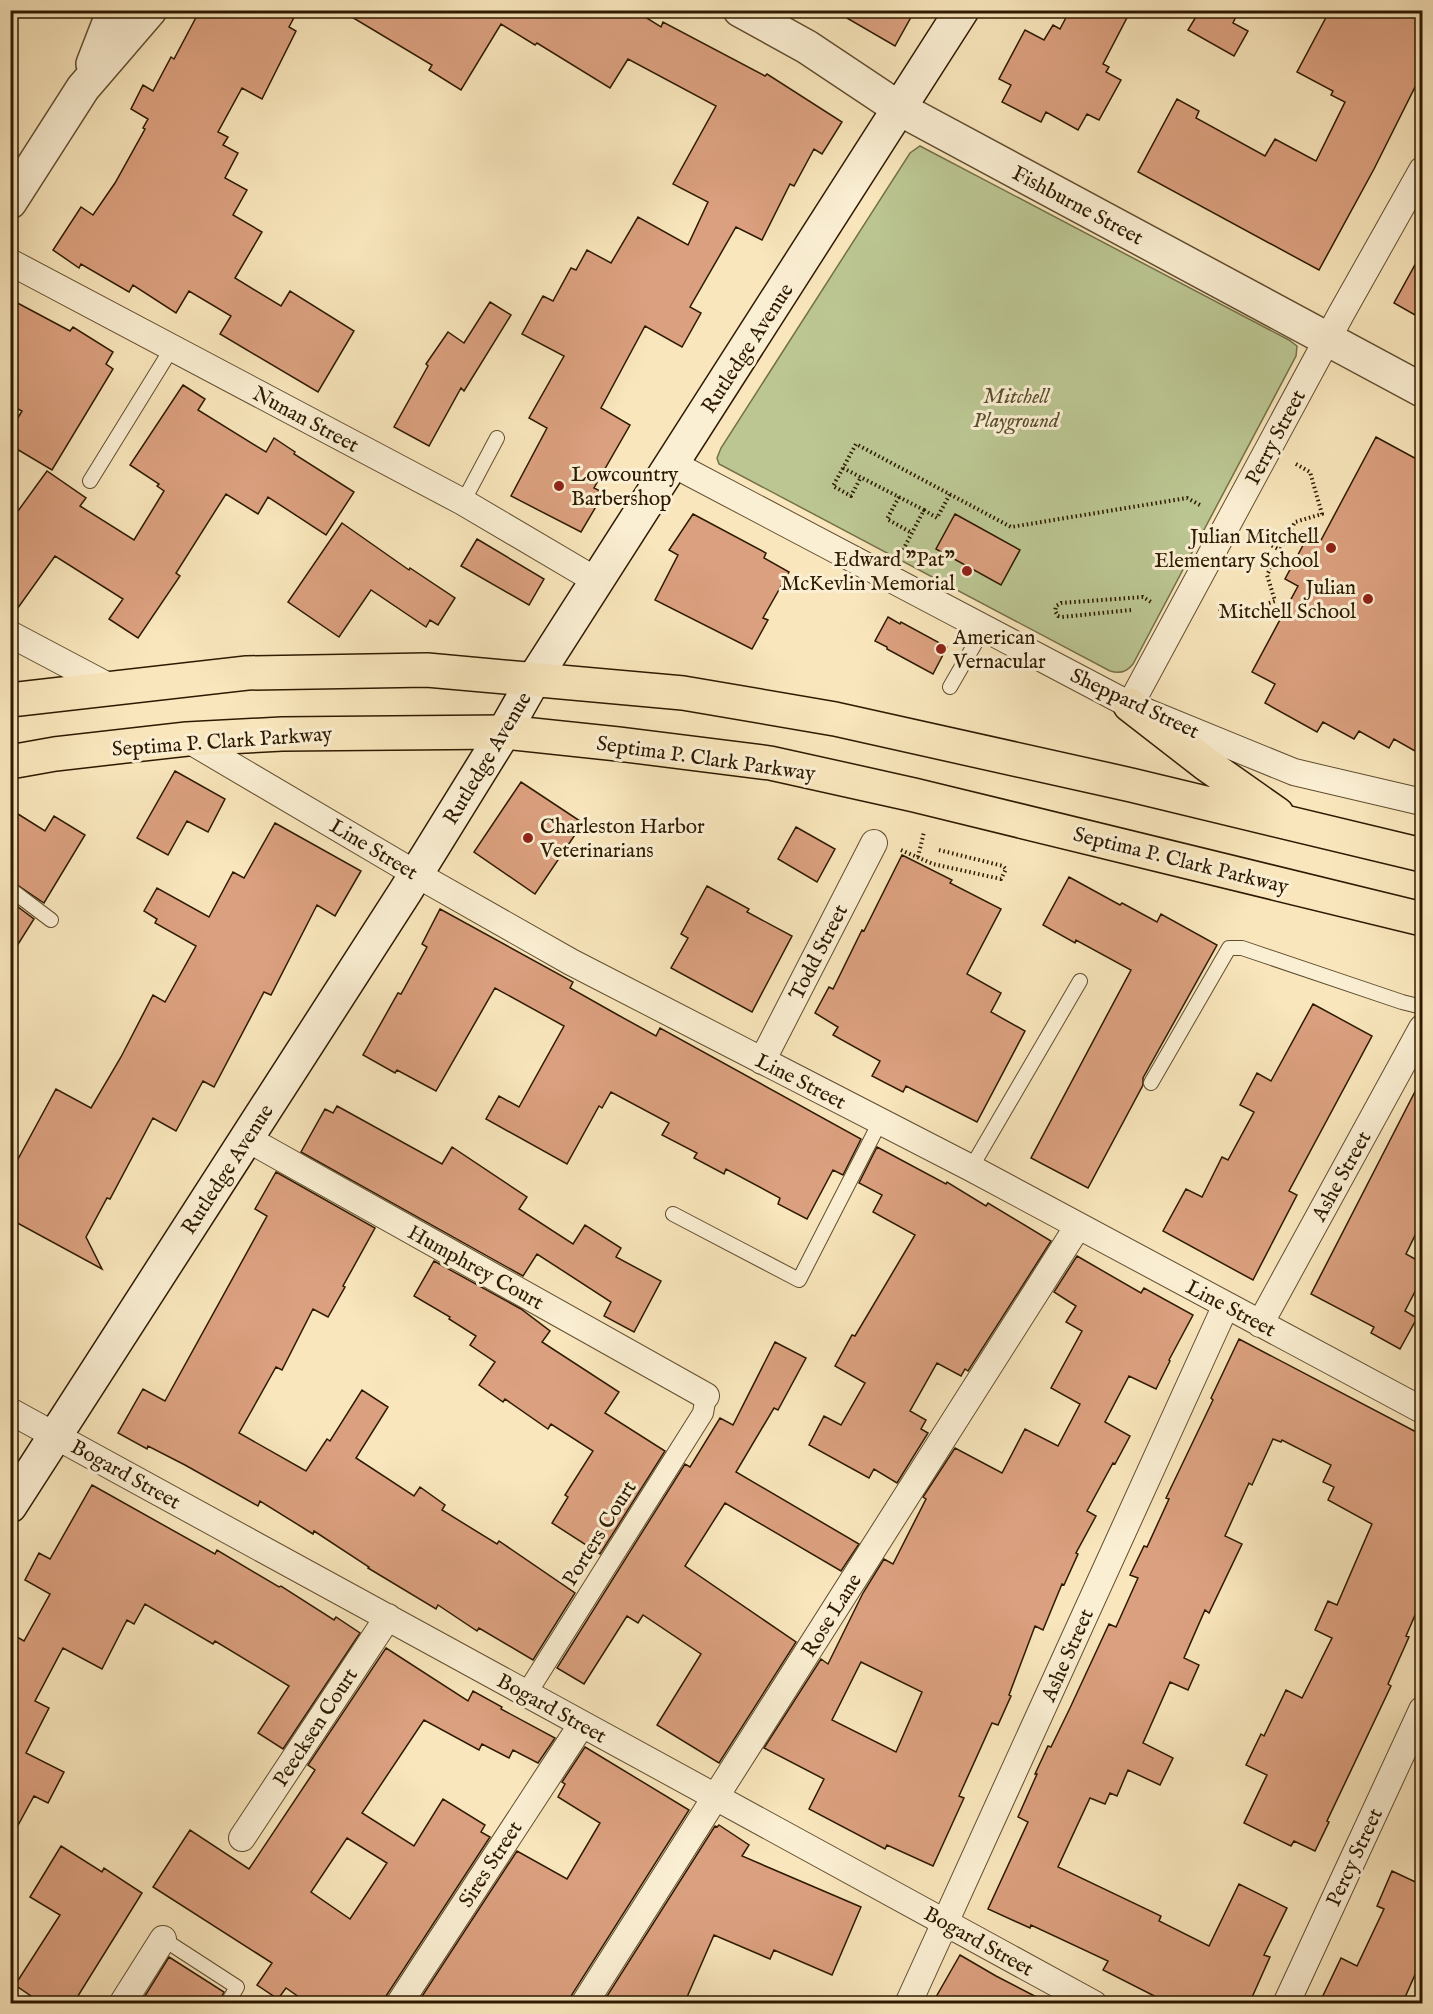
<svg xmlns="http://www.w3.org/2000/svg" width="1433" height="2014" font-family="'IM FELL English',serif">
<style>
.green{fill:#bbc692;stroke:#747049;stroke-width:1.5}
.building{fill:#dba07f;stroke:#2e1a00;stroke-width:1.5;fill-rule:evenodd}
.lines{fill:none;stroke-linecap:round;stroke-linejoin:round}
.service-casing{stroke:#614d2f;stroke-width:16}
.pedestrian-casing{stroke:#614d2f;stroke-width:22}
.minor-casing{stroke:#614d2f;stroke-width:28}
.tertiary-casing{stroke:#614d2f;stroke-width:36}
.secondary-casing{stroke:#2e1a00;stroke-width:36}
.trunk-casing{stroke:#2e1a00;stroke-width:36}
.path{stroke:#2e1a00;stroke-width:4;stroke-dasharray:1.5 3;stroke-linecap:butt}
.service{stroke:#fbefd3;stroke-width:14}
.pedestrian{stroke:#fbefd3;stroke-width:20}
.minor{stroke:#fbefd3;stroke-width:26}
.tertiary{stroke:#fbefd3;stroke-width:33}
.secondary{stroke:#fbefd3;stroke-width:33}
.trunk{stroke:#f9e6bc;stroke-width:33}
.poi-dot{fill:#8f2418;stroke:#fbefd3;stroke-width:2}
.labels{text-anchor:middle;stroke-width:6;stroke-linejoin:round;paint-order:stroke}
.street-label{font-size:21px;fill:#2e1a00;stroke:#fbefd3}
.park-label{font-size:21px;font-style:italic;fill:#584e2c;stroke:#fbefd3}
.poi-label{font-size:21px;fill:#2e1a00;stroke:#fbefd3;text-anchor:start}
</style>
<rect width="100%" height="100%" fill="#f9e6bc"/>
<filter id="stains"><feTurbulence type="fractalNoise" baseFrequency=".00333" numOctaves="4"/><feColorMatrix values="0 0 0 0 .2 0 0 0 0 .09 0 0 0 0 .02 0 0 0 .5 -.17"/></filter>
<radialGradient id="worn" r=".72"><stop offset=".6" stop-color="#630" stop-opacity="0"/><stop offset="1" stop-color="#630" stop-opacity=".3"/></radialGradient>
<path class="green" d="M 920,146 L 1289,340 L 1297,346 L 1296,356 L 1133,664 C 1127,672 1119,674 1110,671 L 719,464 L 717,458 L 721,448 L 910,153 Z"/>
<path class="building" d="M 200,10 L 298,10 L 289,27 L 296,31 L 262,99 L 242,88 L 218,132 L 228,137 L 223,145 L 238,153 L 225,178 L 247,190 L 233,215 L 262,232 L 235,278 L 281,306 L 290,291 L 354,331 L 318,392 L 220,334 L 231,316 L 189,291 L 176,313 L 133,285 L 129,292 L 81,264 L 79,268 L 53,250 L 81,207 L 93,215 L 115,183 L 145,129 L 143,128 L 148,119 L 131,109 L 143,85 L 153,91 L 171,57 L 174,59 Z
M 340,10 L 634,10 L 661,27 L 663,22 L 765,76 L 767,74 L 842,122 L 822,154 L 814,149 L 794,186 L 790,184 L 762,240 L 736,227 L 690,307 L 701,313 L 682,347 L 645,326 L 601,408 L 630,425 L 594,488 L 604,493 L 581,532 L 511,496 L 547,428 L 529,418 L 564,356 L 522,334 L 543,296 L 553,301 L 571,268 L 576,270 L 587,250 L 611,263 L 638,217 L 688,245 L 708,202 L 673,184 L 716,106 L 628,59 L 610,88 L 537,43 L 535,45 L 501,24 L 461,90 L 429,70 L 432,65 Z
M 833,10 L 915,10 L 895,46 Z
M 1070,10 L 1131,10 L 1103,64 L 1109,67 L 1106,72 L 1121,80 L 1099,120 L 1087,114 L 1078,130 L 1046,112 L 1041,122 L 1002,102 L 1011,85 L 999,79 L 1025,30 L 1044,40 L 1053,25 L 1060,29 Z
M 1200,10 L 1239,10 L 1233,23 L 1248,31 L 1234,56 L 1188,30 Z
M 1330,10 L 1422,10 L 1422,73 L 1374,169 L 1319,270 L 1138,172 L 1177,99 L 1199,111 L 1196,118 L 1265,156 L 1275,139 L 1316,161 L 1345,102 L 1331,95 L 1333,91 L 1297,72 Z
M 1422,252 L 1422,319 L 1394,303 Z
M 10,299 L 70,331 L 73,327 L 113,352 L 106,364 L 113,369 L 52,470 L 10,445 L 10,431 L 22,411 L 10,405 Z
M 490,302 L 511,315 L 464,391 L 461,388 L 429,446 L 394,427 L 428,366 L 426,364 L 448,332 L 464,343 Z
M 183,385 L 205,399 L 198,410 L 266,452 L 274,438 L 295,452 L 294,454 L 354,492 L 326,535 L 268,497 L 258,514 L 226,494 L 176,573 L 180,576 L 138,638 L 109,619 L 123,599 L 55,556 L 10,619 L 10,522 L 47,471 L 86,498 L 80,506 L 134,540 L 164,491 L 157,486 L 159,484 L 130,465 Z
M 1376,437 L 1422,462 L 1422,755 L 1394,739 L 1389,748 L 1359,731 L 1354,739 L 1323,722 L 1317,732 L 1265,703 L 1275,684 L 1252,672 L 1298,586 L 1285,579 L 1308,536 L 1320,542 Z
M 693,514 L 766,553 L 764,558 L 789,572 L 763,618 L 768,620 L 752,649 L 655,600 L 678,555 L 669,550 Z
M 955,514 L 1020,550 L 1001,585 L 936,549 Z
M 342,523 L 409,570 L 410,568 L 455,598 L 438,625 L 430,620 L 426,627 L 371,590 L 339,637 L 288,602 Z
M 477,539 L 544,579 L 529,605 L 461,566 Z
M 888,617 L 900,624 L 901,622 L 947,647 L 933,674 L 887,649 L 887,647 L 875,641 Z
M 175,771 L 225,799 L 208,832 L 187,821 L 168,855 L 137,838 Z
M 521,782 L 583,823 L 535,894 L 474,852 Z
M 10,809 L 45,831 L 54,816 L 85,835 L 44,903 L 10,880 Z
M 275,823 L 361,871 L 335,916 L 317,905 L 271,995 L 264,992 L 214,1087 L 203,1081 L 176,1131 L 153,1118 L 110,1199 L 107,1198 L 86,1237 L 102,1269 L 10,1219 L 10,1155 L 18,1159 L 56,1089 L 91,1108 L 121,1057 L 153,995 L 165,1002 L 196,946 L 155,923 L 157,919 L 144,911 L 157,888 L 209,917 L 233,872 L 244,878 Z
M 796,827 L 835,849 L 817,882 L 778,859 Z
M 902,855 L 952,880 L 950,883 L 1001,909 L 967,974 L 1001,993 L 991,1012 L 1025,1031 L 977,1122 L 906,1086 L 903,1092 L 872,1076 L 880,1061 L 833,1035 L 838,1027 L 815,1013 L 829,987 L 833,989 L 862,930 L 864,931 Z
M 1069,877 L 1120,905 L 1122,903 L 1157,922 L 1161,914 L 1217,945 L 1143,1078 L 1143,1085 L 1088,1188 L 1031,1158 L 1131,970 L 1076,940 L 1075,943 L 1043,925 Z
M 707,886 L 749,909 L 747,912 L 792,936 L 752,1012 L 671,968 L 688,938 L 681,934 Z
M 10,901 L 34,919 L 10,957 Z
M 440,909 L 573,982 L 570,988 L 618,1015 L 656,1036 L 660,1028 L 861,1139 L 843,1175 L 833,1170 L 807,1219 L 778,1204 L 780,1198 L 726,1169 L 724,1174 L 694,1158 L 697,1153 L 662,1135 L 669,1123 L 611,1092 L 602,1108 L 599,1106 L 567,1164 L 486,1119 L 499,1096 L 519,1107 L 564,1026 L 495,988 L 436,1091 L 397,1070 L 395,1073 L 363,1055 L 398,993 L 401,994 L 427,947 L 422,944 Z
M 1313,1004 L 1372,1036 L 1289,1191 L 1297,1195 L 1253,1280 L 1163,1231 L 1186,1189 L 1202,1197 L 1222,1157 L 1228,1160 L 1254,1112 L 1240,1105 L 1257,1073 L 1271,1081 Z
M 1422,1078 L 1422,1221 L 1406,1254 L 1422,1263 L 1422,1278 L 1405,1311 L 1417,1318 L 1400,1349 L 1371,1333 L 1374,1327 L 1311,1294 Z
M 337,1106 L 442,1164 L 452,1147 L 527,1197 L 519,1209 L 573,1244 L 585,1225 L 621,1248 L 616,1257 L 661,1281 L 634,1332 L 604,1316 L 611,1302 L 537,1254 L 523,1276 L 301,1152 L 325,1109 L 333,1113 Z
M 877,1147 L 946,1184 L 947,1182 L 986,1206 L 988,1203 L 1051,1241 L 968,1371 L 965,1369 L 961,1376 L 937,1363 L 910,1411 L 926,1420 L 921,1429 L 928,1433 L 897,1483 L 874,1469 L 869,1478 L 809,1445 L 824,1416 L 841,1425 L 865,1383 L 835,1366 L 852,1335 L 855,1336 L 915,1235 L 873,1212 L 882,1195 L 859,1183 Z
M 276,1172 L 375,1228 L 343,1286 L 345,1287 L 328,1317 L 313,1309 L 282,1370 L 276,1367 L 239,1433 L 306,1471 L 327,1439 L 330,1441 L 362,1390 L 388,1407 L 356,1458 L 414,1496 L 420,1487 L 445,1505 L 442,1510 L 497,1544 L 499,1541 L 575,1593 L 533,1660 L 479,1628 L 477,1631 L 438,1605 L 436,1609 L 368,1568 L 369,1567 L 314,1531 L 313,1534 L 260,1501 L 258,1506 L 185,1465 L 148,1446 L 147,1449 L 118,1433 L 143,1389 L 165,1401 L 267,1216 L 255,1209 Z
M 1077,1256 L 1141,1293 L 1144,1288 L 1193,1315 L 1169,1360 L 1170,1361 L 1156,1389 L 1129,1376 L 1105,1422 L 1130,1436 L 1115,1464 L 1113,1463 L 1087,1511 L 1096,1516 L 1076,1553 L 1078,1554 L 1064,1585 L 1062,1584 L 1043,1630 L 1035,1626 L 1009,1695 L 1011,1696 L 998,1725 L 992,1723 L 959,1796 L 964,1798 L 933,1866 L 887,1845 L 885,1849 L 809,1809 L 824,1779 L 764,1748 L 821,1659 L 828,1664 L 863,1593 L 884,1559 L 893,1564 L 926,1499 L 923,1497 L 955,1448 L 1002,1473 L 1025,1429 L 1058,1446 L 1080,1404 L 1051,1388 L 1082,1331 L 1066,1322 L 1076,1306 L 1054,1292 ZM 861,1662 L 922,1692 L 896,1752 L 832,1720 Z
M 434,1261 L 521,1309 L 550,1331 L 542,1342 L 619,1392 L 605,1413 L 665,1451 L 600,1554 L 552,1523 L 568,1497 L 565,1495 L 593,1451 L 551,1424 L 548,1429 L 505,1399 L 503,1402 L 479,1385 L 495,1362 L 470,1345 L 476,1336 L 449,1319 L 450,1317 L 414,1296 Z
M 1239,1339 L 1422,1435 L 1422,1599 L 1406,1636 L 1409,1637 L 1388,1684 L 1391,1686 L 1327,1821 L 1329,1822 L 1315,1851 L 1294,1841 L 1291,1846 L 1244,1823 L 1267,1775 L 1246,1765 L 1261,1734 L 1264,1736 L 1286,1690 L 1302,1698 L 1332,1638 L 1315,1630 L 1328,1601 L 1337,1605 L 1372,1524 L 1328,1500 L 1334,1487 L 1323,1482 L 1331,1465 L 1282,1440 L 1281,1442 L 1273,1439 L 1252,1485 L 1249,1483 L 1225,1536 L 1242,1544 L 1209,1613 L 1205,1610 L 1184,1658 L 1199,1665 L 1188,1690 L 1170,1682 L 1143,1743 L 1173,1758 L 1160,1785 L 1128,1770 L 1117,1796 L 1110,1793 L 1105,1804 L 1090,1798 L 1058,1867 L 1161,1916 L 1159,1921 L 1209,1946 L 1239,1884 L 1287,1908 L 1264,1955 L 1270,1957 L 1249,2004 L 1170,2004 L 1103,1970 L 1108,1961 L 1031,1925 L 1030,1928 L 988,1909 L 1028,1822 L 1018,1817 L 1037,1774 L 1035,1774 L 1048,1746 L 1051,1747 L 1070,1708 L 1109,1624 L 1116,1627 L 1138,1578 L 1130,1575 L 1144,1546 L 1147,1547 L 1169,1499 L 1166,1498 L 1213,1400 L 1211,1398 Z
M 775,1342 L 806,1358 L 778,1410 L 774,1408 L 736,1472 L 859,1544 L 841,1571 L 725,1503 L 685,1566 L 796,1642 L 719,1763 L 657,1725 L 701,1654 L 643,1615 L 638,1623 L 627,1616 L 584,1684 L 557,1668 L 685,1464 L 690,1467 L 720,1418 L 733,1425 Z
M 92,1485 L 215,1554 L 217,1550 L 279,1587 L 281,1586 L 334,1620 L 336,1617 L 360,1633 L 283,1749 L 258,1733 L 289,1686 L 215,1641 L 213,1644 L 145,1604 L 134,1624 L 127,1620 L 102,1669 L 63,1648 L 35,1701 L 49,1708 L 26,1753 L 64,1772 L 48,1803 L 34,1796 L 10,1840 L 10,1633 L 24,1641 L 50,1594 L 25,1580 L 39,1553 L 50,1559 Z
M 386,1648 L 468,1701 L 473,1691 L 502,1707 L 501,1709 L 555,1738 L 538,1763 L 513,1750 L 509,1758 L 482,1744 L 479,1750 L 424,1720 L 362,1813 L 414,1846 L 443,1799 L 485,1825 L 481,1832 L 490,1837 L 386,1996 L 384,2004 L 309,2004 L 286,1988 L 278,1999 L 257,1985 L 272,1963 L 153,1887 L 190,1830 L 249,1869 L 315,1770 L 308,1765 ZM 347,1838 L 387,1863 L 350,1919 L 311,1892 Z
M 585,1747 L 689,1810 L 571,1996 L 569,2004 L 417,2004 L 517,1851 L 567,1879 L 600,1823 L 558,1797 L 565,1784 L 562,1782 Z
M 719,1825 L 749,1845 L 742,1856 L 861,1907 L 832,1975 L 774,1950 L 770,1959 L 714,1935 L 684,2004 L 602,2004 L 715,1826 L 717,1827 Z
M 61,1846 L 102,1872 L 104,1868 L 142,1893 L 73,2004 L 43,2004 L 15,1985 L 60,1915 L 30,1897 Z
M 1392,1871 L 1422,1885 L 1422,1959 L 1402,2004 L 1319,2004 L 1341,1958 L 1357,1966 L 1384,1909 L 1377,1906 Z
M 960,1955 L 996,1976 L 1050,2004 L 932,2004 Z
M 169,1957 L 224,1992 L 218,2004 L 140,2004 Z"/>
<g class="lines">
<g class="service-casing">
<path id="service" d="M 90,481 L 172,348
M 463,502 L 497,438
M 950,687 L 984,628
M 10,889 L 51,920
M 1151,1083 L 1229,948 L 1242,948 L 1402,1002 L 1422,1007
M 971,1168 L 1080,981
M 673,1214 L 799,1280 L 880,1122
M 163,1939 L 237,1987 L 227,2004"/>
</g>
<g class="pedestrian-casing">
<path id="pedestrian" d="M 526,1694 L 703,1413 L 706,1396"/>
</g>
<g class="minor-casing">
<path id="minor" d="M 10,262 L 463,502 L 597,581
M 673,464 L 1130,705 L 1294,772 L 1422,802
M 10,634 L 112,688
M 1130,705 L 1341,314 L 1422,170
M 187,739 L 416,874 L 571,962 L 971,1168 L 1422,1410
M 762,1061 L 874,843
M 246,1138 L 706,1396
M 1260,1324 L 1422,1028
M 10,1411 L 1094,2004
M 242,1838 L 388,1617
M 122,2004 L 163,1939
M 399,2004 L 582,1724
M 584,2004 L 1078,1226
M 908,2004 L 1226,1305
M 1286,2004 L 1422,1710"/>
</g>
<g class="tertiary-casing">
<path id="tertiary" d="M 740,10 L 807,47 L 900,109 L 1422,390
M 93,64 L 114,10
M 10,202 L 83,88 L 150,10"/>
</g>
<g class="secondary-casing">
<path id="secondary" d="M 10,1506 L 405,892 L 504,732 L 534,679 L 962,10"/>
</g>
<g class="trunk-casing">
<path id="trunk" d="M 10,700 L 247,673 L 427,670 L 683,693 L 835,719 L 1131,785 L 1422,855
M 1130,705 L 1206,764 L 1277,814
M 10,762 L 55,754 L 187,739 L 282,734 L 504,732 L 618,744 L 770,763 L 914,795 L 1422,919"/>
</g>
<path class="path" d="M 843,468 L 833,486 L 851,496 L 861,477
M 899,497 L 887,519 L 912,533
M 924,510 L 937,518 L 950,494
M 1256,537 L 1280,550
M 903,550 L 924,510 L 843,468 L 856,444 L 1011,527 L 1187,498 L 1202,506
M 1219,609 L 1231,616 L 1275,601 L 1267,575 L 1295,522 L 1322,514 L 1310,472 L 1294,463
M 1131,610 L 1062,617 L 1058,616 L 1055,611 L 1056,606 L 1061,603 L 1143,597 L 1151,602
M 901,850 L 933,864 L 1001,879 L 1006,869 L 1003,866 L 939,850
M 918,857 L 924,832"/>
<use href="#service" class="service"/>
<use href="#pedestrian" class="pedestrian"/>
<use href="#minor" class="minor"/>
<use href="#tertiary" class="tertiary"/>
<use href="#secondary" class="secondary"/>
<use href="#trunk" class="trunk"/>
</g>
<g class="poi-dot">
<circle cx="559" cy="486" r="6"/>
<circle cx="1331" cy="548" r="6"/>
<circle cx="967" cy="571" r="6"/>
<circle cx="1368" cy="599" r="6"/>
<circle cx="941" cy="649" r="6"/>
<circle cx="528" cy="838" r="6"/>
</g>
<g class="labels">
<g class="street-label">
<text transform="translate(1078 205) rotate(28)" y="7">Fishburne Street</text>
<text transform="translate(747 348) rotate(-57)" y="7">Rutledge Avenue</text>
<text transform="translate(306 419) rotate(28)" y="7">Nunan Street</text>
<text transform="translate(1275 437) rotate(-62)" y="7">Perry Street</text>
<text transform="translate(1135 703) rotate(25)" y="7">Sheppard Street</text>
<text transform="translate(222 741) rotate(-4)" y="7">Septima P. Clark Parkway</text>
<text transform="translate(487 758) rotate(-59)" y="7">Rutledge Avenue</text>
<text transform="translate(706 758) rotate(8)" y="7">Septima P. Clark Parkway</text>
<text transform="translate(374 849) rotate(31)" y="7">Line Street</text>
<text transform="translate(1181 860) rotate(14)" y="7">Septima P. Clark Parkway</text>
<text transform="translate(818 952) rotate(-63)" y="7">Todd Street</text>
<text transform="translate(801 1081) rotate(27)" y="7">Line Street</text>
<text transform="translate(227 1169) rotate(-57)" y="7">Rutledge Avenue</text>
<text transform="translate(1341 1176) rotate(-61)" y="7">Ashe Street</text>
<text transform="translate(476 1267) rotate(29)" y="7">Humphrey Court</text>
<text transform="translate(1231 1308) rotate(28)" y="7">Line Street</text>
<text transform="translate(126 1474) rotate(29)" y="7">Bogard Street</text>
<text transform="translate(599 1533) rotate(-58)" y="7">Porters Court</text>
<text transform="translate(831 1615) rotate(-58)" y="7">Rose Lane</text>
<text transform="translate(1067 1655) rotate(-66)" y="7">Ashe Street</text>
<text transform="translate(552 1708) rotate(29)" y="7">Bogard Street</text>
<text transform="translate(315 1727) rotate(-57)" y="7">Peecksen Court</text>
<text transform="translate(1354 1857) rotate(-65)" y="7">Percy Street</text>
<text transform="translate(490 1864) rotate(-57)" y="7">Sires Street</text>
<text transform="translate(979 1941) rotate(29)" y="7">Bogard Street</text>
</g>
<g class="park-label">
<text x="1016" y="403">Mitchell<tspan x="1016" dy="24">Playground</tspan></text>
</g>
<g class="poi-label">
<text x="571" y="481">Lowcountry<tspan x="571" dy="24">Barbershop</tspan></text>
<text x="1319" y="543" text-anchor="end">Julian Mitchell<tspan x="1319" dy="24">Elementary School</tspan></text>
<text x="955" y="566" text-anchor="end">Edward "Pat"<tspan x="955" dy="24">McKevlin Memorial</tspan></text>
<text x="1356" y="594" text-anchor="end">Julian<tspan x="1356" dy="24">Mitchell School</tspan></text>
<text x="953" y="644">American<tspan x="953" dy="24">Vernacular</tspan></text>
<text x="540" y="833">Charleston Harbor<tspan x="540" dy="24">Veterinarians</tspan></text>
</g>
</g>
<rect width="1433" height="2014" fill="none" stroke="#f9e6bc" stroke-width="36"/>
<rect x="12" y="12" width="1409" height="1990" fill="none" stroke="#2e1a00" stroke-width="3"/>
<rect x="18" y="18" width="1397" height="1978" fill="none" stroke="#2e1a00" stroke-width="1.5"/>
<rect width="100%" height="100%" filter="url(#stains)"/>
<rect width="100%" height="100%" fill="url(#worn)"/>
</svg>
